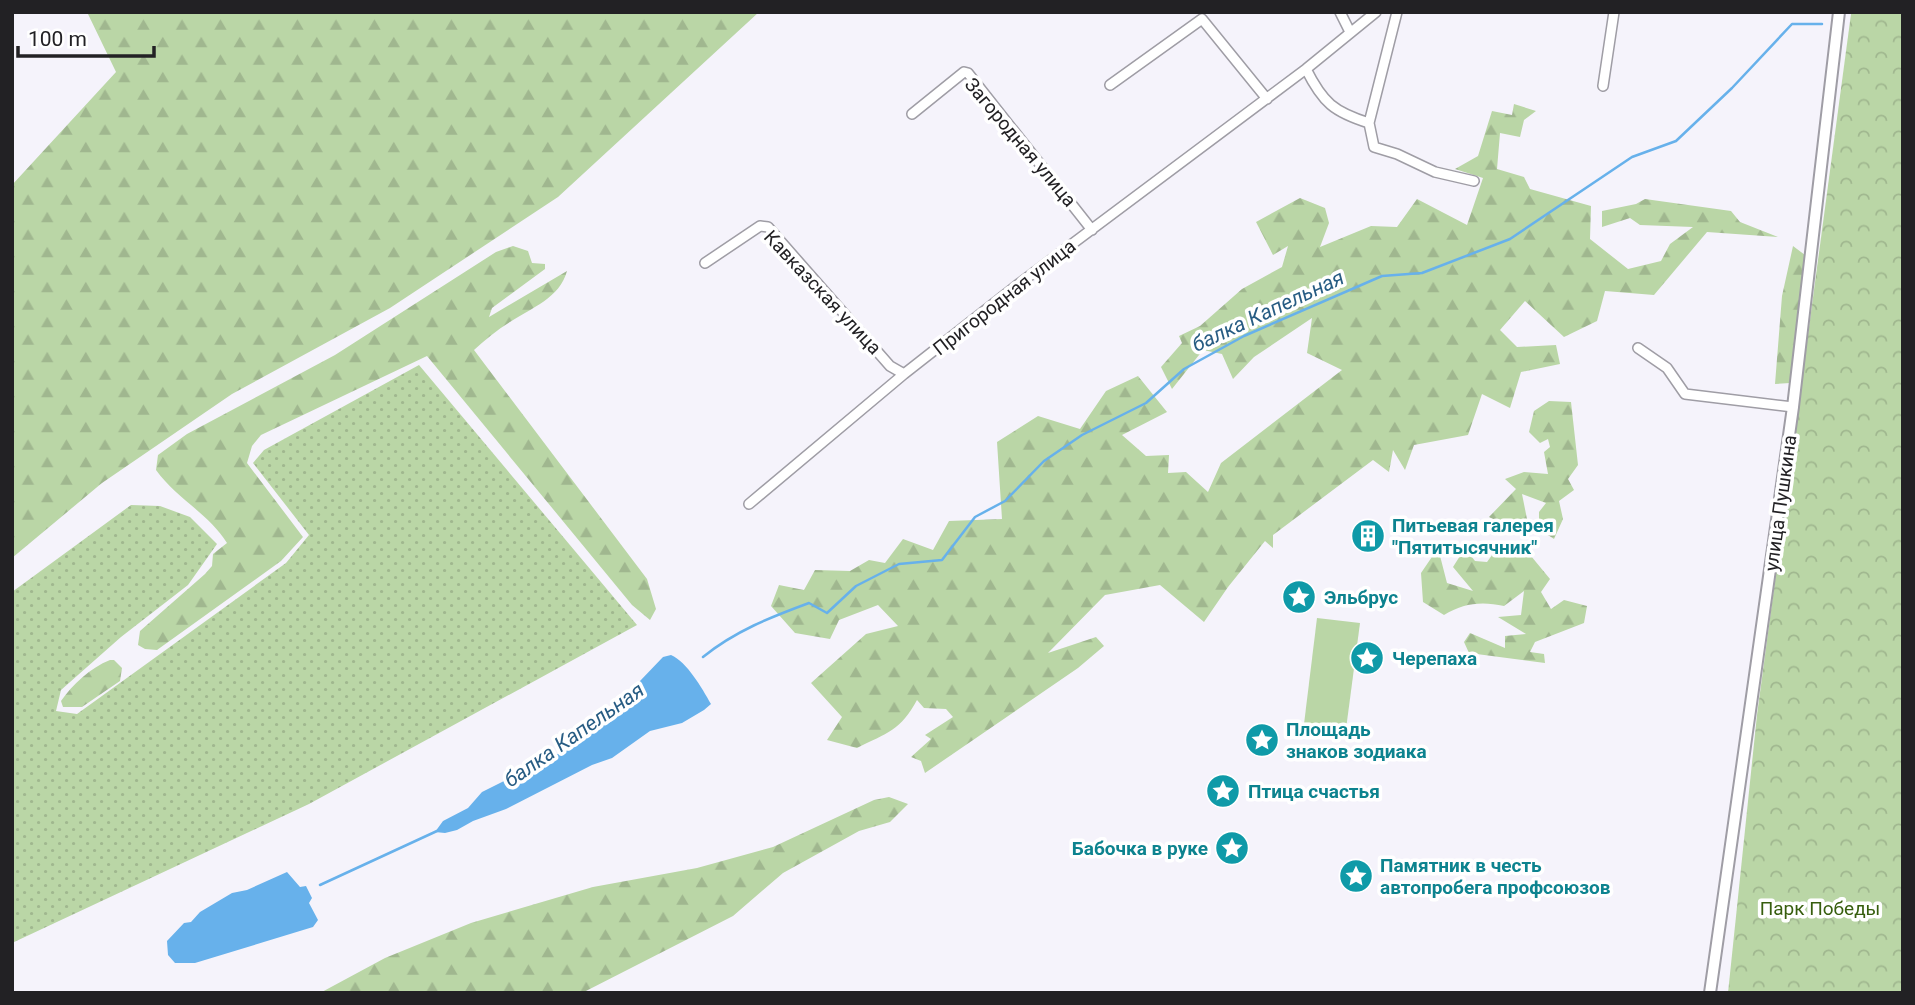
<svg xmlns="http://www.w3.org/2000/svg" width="1915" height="1005" font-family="Roboto,sans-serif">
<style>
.grass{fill:url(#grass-dots)}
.forest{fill:url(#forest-firs)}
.park{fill:url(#park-crowns)}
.pitch{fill:#bad6a6}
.water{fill:#67b1eb}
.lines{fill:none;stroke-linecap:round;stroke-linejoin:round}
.stream{stroke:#67b1eb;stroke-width:2.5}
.minor-casing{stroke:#9f9da5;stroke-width:12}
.tertiary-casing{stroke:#9f9da5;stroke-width:14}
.minor{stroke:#fff;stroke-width:9}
.tertiary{stroke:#fff;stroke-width:10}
.labels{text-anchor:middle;stroke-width:7;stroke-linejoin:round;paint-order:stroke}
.street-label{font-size:19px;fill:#222124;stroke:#fff}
.culture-label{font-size:19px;font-weight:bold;fill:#0d838f;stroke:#fff;text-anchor:start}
.park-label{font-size:19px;fill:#375e0e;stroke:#fff}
.water-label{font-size:21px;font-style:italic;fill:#275c83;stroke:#fff}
</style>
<defs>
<pattern id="grass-dots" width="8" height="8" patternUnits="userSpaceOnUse" patternTransform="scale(1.75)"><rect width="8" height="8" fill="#bad6a6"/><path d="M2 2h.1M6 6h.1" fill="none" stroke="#a0b78f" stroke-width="1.8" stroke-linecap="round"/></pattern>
<pattern id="forest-firs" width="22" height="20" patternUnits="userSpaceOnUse" patternTransform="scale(1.75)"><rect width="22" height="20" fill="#bad6a6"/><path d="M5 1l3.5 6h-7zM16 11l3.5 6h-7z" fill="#a0b78f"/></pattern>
<pattern id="park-crowns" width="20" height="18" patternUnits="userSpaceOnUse" patternTransform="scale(1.75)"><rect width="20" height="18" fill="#bad6a6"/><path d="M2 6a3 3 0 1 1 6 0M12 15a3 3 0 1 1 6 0" fill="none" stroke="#a0b78f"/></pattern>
</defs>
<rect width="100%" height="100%" fill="#f5f3fb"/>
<path class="grass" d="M 419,365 L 637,625 L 309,804 L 12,943 L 12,592 L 131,505 L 160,506 L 190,517 L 217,544 L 188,585 L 121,637 L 61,690 L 56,711 L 77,714 L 286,563 L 309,535 L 253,463 L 264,450 Z"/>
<path class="forest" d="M 87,12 L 759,12 L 558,197 L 390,308 L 232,394 L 102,483 L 12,558 L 12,185 L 116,72 Z
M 1514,104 L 1536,111 L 1524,120 L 1520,137 L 1500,133 L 1497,169 L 1524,177 L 1530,189 L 1591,206 L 1590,239 L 1628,269 L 1661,261 L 1670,244 L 1693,227 L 1640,225 L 1630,218 L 1602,227 L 1602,211 L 1636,204 L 1645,199 L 1731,211 L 1740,222 L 1778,237 L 1707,232 L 1654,295 L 1605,291 L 1597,321 L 1564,337 L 1525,301 L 1500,330 L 1517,347 L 1556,345 L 1560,364 L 1521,372 L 1510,408 L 1482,394 L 1468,435 L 1414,445 L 1405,470 L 1393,450 L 1389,472 L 1373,460 L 1273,535 L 1273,548 L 1265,541 L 1228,587 L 1204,622 L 1160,585 L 1105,595 L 1048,653 L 1096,637 L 1104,646 L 1078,668 L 925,773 L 921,761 L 911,757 L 931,739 L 925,735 L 953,717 L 946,709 L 924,708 L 917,700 C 901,730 887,733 857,748 L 827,740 L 842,717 L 811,683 L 866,634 L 898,626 L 878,605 L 839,620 L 830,639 L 795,633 L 771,606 L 779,585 L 804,590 L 815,570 L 850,571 L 869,560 L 885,563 L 903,539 L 933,550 L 949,521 L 1002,519 L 997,442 L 1038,416 L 1080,429 L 1106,391 L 1138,376 L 1167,412 L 1122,435 L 1146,456 L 1169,455 L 1168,473 L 1186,472 L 1208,492 L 1221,463 L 1342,370 L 1307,353 L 1312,318 L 1254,357 L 1233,379 L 1222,354 L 1203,350 L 1172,389 L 1161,367 L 1182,343 L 1179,336 L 1200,326 L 1242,289 L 1282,267 L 1288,246 L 1273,255 L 1256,222 L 1300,198 L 1325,208 L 1329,223 L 1320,247 L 1371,226 L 1397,227 L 1417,199 L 1467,225 L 1483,178 L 1455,169 L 1478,156 L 1492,111 L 1512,115 Z
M 513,246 L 528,251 L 532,263 L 545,264 L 545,269 L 492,308 L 489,317 L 567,271 C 560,298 531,308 510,322 C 497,330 485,340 474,350 L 647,579 L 656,609 L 650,620 L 632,605 L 427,356 L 261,435 L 252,446 L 247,463 L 303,537 L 281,561 L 157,650 L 145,649 L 138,645 L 140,631 L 205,574 L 212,566 L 213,554 L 227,543 C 209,514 176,498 156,470 L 158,455 L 187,434 L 335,355 L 496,252 Z
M 1793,246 L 1805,255 L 1790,383 L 1775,384 L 1782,296 Z
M 1549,401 L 1571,402 L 1578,465 L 1568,479 L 1574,490 L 1559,501 L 1563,519 L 1554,539 L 1539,529 L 1539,512 L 1546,503 L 1522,494 L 1528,524 L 1524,535 L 1489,517 L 1516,489 L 1505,479 L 1524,472 L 1548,474 L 1544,452 L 1550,447 L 1548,439 L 1540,443 L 1529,432 L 1534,411 Z
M 1522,545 L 1550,579 L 1541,592 L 1551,609 L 1564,600 L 1587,606 L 1584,623 L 1535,642 L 1530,652 L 1544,654 L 1545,663 L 1469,653 L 1464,642 L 1470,633 L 1505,648 L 1505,636 L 1526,634 L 1498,617 L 1521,615 L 1524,591 L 1504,606 C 1482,601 1463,603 1444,615 L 1423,602 L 1421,573 L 1438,548 L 1447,583 L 1473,591 L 1453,567 L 1465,548 L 1475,561 L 1487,562 L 1498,547 Z
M 110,660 L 114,660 L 122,668 L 120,681 L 82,707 L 63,707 L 61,701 C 73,684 90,668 110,660 Z
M 889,797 L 908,804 L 890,822 L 859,831 L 783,873 L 733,916 L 582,993 L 320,993 L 385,958 L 471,923 L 593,887 L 697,868 L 773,847 L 874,800 Z"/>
<path class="park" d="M 1856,12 L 1903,12 L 1903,993 L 1728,993 L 1757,715 L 1851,14 Z"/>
<path class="pitch" d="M 1317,618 L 1360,623 L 1346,729 L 1304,724 Z"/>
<path class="water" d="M 671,655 C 687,662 702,688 711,704 L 704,710 L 682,723 L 650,731 L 612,758 L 592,765 L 506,809 L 473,821 L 457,830 L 445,833 L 435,832 L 443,821 L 468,808 L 482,792 L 532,767 L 533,763 L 571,749 L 579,738 L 617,705 L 663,657 Z
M 287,872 L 300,887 L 306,886 L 312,898 L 309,903 L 318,920 L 313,927 L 195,963 L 175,963 L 168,955 L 167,941 L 184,923 L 191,922 L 200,912 L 232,893 L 247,890 Z"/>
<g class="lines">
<path class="stream" d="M 703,657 C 735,631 771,617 809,603 L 827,613 L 856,586 L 899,564 L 942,560 L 975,517 L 1005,501 L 1044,461 L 1082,435 L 1146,403 L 1184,369 L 1244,336 L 1382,276 L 1422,273 L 1510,239 L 1632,157 L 1676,141 L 1732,88 L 1792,24 L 1822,24
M 320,885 L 437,831"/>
<g class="minor-casing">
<path id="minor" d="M 1340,12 L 1350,32
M 1306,69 C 1323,103 1334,112 1369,123 L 1374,147 L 1397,154 L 1435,172 L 1474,181
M 1110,85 L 1202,19 L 1267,99
M 1603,86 L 1614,12
M 912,114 L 964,72 L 968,73 L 1092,230
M 1369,123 L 1397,12
M 705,263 L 760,226 L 768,227 L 890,366 L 904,374
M 1638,348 L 1667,368 L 1685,394 L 1793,407
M 749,504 L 904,374 L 1020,283 L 1306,69 L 1376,12"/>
</g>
<g class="tertiary-casing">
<path id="tertiary" d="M 1710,993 L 1793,407 L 1839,12"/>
</g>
<use href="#minor" class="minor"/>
<use href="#tertiary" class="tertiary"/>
</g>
<defs>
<g id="building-disc" transform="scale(1.75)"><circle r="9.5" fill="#0f9aa8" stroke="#fff"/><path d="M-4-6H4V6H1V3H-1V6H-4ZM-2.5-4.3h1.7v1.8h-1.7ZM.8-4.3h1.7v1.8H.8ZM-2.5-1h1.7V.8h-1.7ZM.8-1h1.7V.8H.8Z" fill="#fff"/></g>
<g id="sight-disc" transform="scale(1.75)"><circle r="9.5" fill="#0f9aa8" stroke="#fff"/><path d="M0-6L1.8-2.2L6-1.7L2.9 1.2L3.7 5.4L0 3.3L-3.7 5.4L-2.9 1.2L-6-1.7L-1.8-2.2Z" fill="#fff"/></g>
</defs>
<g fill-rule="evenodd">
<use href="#building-disc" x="1368" y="536"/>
<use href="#sight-disc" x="1299" y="597"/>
<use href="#sight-disc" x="1367" y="658"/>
<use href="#sight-disc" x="1262" y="740"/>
<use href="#sight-disc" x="1223" y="791"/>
<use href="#sight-disc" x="1232" y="848"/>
<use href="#sight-disc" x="1356" y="876"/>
</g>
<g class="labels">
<g class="street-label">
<text transform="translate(1021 142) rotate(50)" y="7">Загородная улица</text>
<text transform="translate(823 292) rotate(47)" y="7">Кавказская улица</text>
<text transform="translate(1004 297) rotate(-38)" y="7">Пригородная улица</text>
<text transform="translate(1780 503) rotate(-82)" y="7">улица Пушкина</text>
</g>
<g class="culture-label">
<text x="1392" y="532">Питьевая галерея<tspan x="1392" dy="22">"Пятитысячник"</tspan></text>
<text x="1324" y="604">Эльбрус</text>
<text x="1392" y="665">Черепаха</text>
<text x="1286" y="736">Площадь<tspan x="1286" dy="22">знаков зодиака</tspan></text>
<text x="1248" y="798">Птица счастья</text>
<text x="1208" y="855" text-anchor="end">Бабочка в руке</text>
<text x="1380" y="872">Памятник в честь<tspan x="1380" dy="22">автопробега профсоюзов</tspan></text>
</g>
<g class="park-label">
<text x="1820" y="915">Парк Победы</text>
</g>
<g class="water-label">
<text transform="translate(1268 311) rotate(-25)" y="7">балка Капельная</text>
<text transform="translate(574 735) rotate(-35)" y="7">балка Капельная</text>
</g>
</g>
<rect width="1915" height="1005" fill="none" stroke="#222124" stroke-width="28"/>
<path d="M18 46v10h136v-10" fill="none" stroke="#222124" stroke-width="3.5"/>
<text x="28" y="46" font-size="21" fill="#222124" stroke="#ffffff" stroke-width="5" paint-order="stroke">100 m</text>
</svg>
